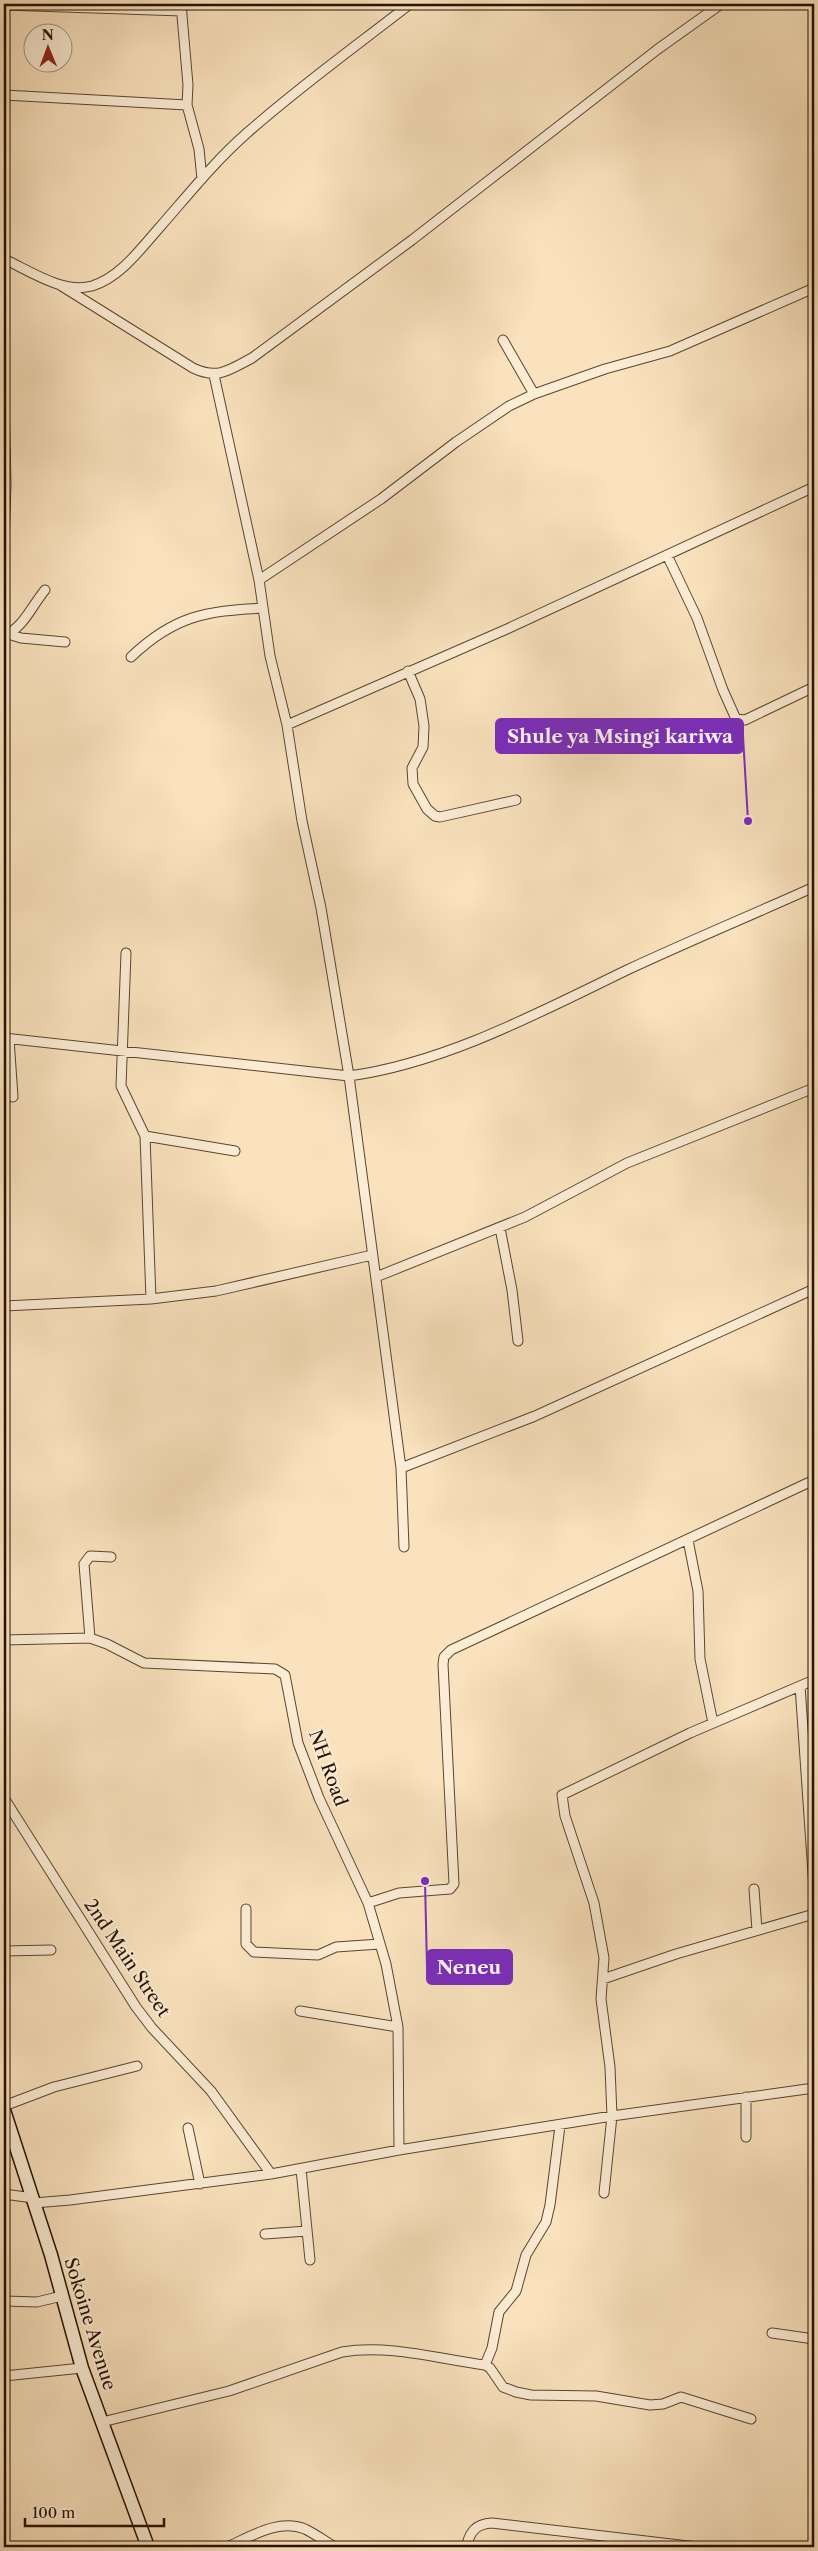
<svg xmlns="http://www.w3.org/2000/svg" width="818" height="2551" font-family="'Libre Caslon Text',serif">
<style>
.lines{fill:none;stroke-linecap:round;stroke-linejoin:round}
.street-casing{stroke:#5b452f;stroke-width:11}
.secondary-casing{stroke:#261100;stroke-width:15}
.street{stroke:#fbecd4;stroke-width:9}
.secondary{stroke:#fbecd4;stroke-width:12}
.labels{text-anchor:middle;stroke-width:4;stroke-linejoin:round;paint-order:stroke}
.street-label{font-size:18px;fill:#261100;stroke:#fbecd4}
.leader{fill:none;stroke:#7b2cbf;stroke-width:2}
.callout-dot{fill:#7b2cbf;stroke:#fbecd4;stroke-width:2}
.callout{fill:#7b2cbf;stroke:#7b2cbf;stroke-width:2}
.callout-label{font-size:19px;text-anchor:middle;font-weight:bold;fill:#fff}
</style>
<rect width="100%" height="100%" fill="#f9e2bd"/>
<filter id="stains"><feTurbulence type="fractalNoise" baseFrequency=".004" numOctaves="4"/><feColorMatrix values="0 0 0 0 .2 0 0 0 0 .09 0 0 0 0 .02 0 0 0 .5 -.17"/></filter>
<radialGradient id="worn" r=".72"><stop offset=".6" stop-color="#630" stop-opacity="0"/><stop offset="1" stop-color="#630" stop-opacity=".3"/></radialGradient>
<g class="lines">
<g class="street-casing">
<path id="street" d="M 181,4 L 188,85 L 187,105 L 199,149 L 202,179
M 4,5 L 182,11
M 4,95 L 187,105
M 4,259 C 30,271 63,294 92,286 C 121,277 141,248 160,227 C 188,195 215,161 247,133 C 299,87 356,46 410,4
M 60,285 L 193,368 C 218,380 229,370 252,358 L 412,240 L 658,49 L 721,4
M 503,340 L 534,394
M 214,375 L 259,580 L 270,656 L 287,725 L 302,821 L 321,908 L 349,1076 C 445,1063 540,1012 627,970 C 689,941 752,915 814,887
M 4,401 L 6,484 L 4,544
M 667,555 L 697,618 L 723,690 L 736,719 L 745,720 L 814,687
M 259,580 L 381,499 L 456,442 L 509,406 L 534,394 L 605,369 L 670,351 L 814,288
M 8,634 L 21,638 L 65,642
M 4,636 C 24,627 31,607 45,590
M 131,657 C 174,616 205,611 263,608
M 408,671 L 420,699 L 424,726 L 423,747 L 412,768 L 413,784 L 427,809 L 435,816 L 440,817 L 516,800
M 287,725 L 507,629 L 814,487
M 126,953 L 121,1086 L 145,1136 L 151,1299
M 4,1038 L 349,1076 L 401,1468 L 404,1547
M 9,1039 L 13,1097
M 145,1136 L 235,1151
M 500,1228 L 512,1290 L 518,1341
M 376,1277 L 525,1217 L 627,1163 L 814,1088
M 4,1306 L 151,1299 L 216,1291 L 372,1255
M 401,1468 L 535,1416 L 814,1289
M 688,1540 L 698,1591 L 700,1659 L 713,1723
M 90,1638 L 84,1564 L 90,1556 L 111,1557
M 4,1640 L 90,1638 L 107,1644 L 144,1663 L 275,1669 L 285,1675 L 298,1743 L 319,1798 L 368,1903 L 386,1964 L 398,2027 L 399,2150
M 800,1686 L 814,1888
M 4,1798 L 136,2007 L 152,2028 L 211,2091 L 271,2174
M 754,1889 L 757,1930
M 368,1903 L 399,1893 L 450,1889 L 454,1884 L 443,1664 L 444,1657 L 451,1650 L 814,1480
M 246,1909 L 246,1944 L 254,1952 L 318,1955 L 336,1947 L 380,1944
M 4,1951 L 51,1950
M 603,1979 L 676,1954 L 814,1914
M 300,2011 L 398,2027
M 746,2097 L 746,2137
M 4,2106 L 54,2087 L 137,2066
M 188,2128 L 200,2184
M 301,2169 L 310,2260
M 604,2193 L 612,2116 L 610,2067 L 601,1999 L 604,1958 L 594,1903 L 565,1816 L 562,1795 L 690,1733 L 814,1680
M 4,2194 L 33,2198
M 34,2203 L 70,2200 L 271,2174 L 399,2150 L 612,2116 L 814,2088
M 265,2234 L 307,2231
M 4,2301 L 37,2302 L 62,2296
M 772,2333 L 814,2339
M 485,2365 L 492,2348 L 499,2312 L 516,2291 L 526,2255 L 546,2222 L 550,2205 L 560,2126
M 4,2376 L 82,2368
M 102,2422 L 229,2391 L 342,2352 C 388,2344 439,2359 485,2365 L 490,2368 L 503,2387 L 516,2392 L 531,2395 L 596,2396 L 650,2405 L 663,2404 L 681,2397 L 751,2419
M 227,2547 C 250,2537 279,2518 305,2529 C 315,2534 325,2541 335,2547
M 466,2547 C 470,2532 475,2524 492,2523 L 697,2547"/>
</g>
<g class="secondary-casing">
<path id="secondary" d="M 4,2110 L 51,2255 L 82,2368 L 148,2547"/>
</g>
<use href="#street" class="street"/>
<use href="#secondary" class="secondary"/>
</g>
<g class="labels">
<g class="street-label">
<text transform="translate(328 1768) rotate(70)" y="6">NH Road</text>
<text transform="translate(127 1958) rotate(56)" y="6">2nd Main Street</text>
<text transform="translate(90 2324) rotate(73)" y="6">Sokoine Avenue</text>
</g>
</g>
<path class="leader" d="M748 821L743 736M425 1881L427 1967"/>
<g class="callout-dot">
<circle cx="748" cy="821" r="5"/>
<circle cx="425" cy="1881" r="5"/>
</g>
<g class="callout">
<rect x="496" y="719" width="247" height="34" rx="5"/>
<rect x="427" y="1950" width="85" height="34" rx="5"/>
</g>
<g class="callout-label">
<text x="620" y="743">Shule ya Msingi kariwa</text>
<text x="469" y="1974">Neneu</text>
</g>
<rect width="818" height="2551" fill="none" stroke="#f9e2bd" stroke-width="20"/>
<rect x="5" y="5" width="808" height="2541" fill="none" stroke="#261100" stroke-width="2.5"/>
<rect x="10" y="10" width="798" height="2531" fill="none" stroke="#261100"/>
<g transform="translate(48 48) rotate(359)"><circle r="24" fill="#fbecd4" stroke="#a6947f"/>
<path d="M0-4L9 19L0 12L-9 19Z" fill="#8f2418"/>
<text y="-8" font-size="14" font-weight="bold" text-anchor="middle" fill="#261100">N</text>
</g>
<path d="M25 2518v8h139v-8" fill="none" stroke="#261100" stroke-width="2.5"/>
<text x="32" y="2518" font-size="15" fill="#261100" stroke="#fbecd4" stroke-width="4" paint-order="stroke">100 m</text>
<rect width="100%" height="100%" filter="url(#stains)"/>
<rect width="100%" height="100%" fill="url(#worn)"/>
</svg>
